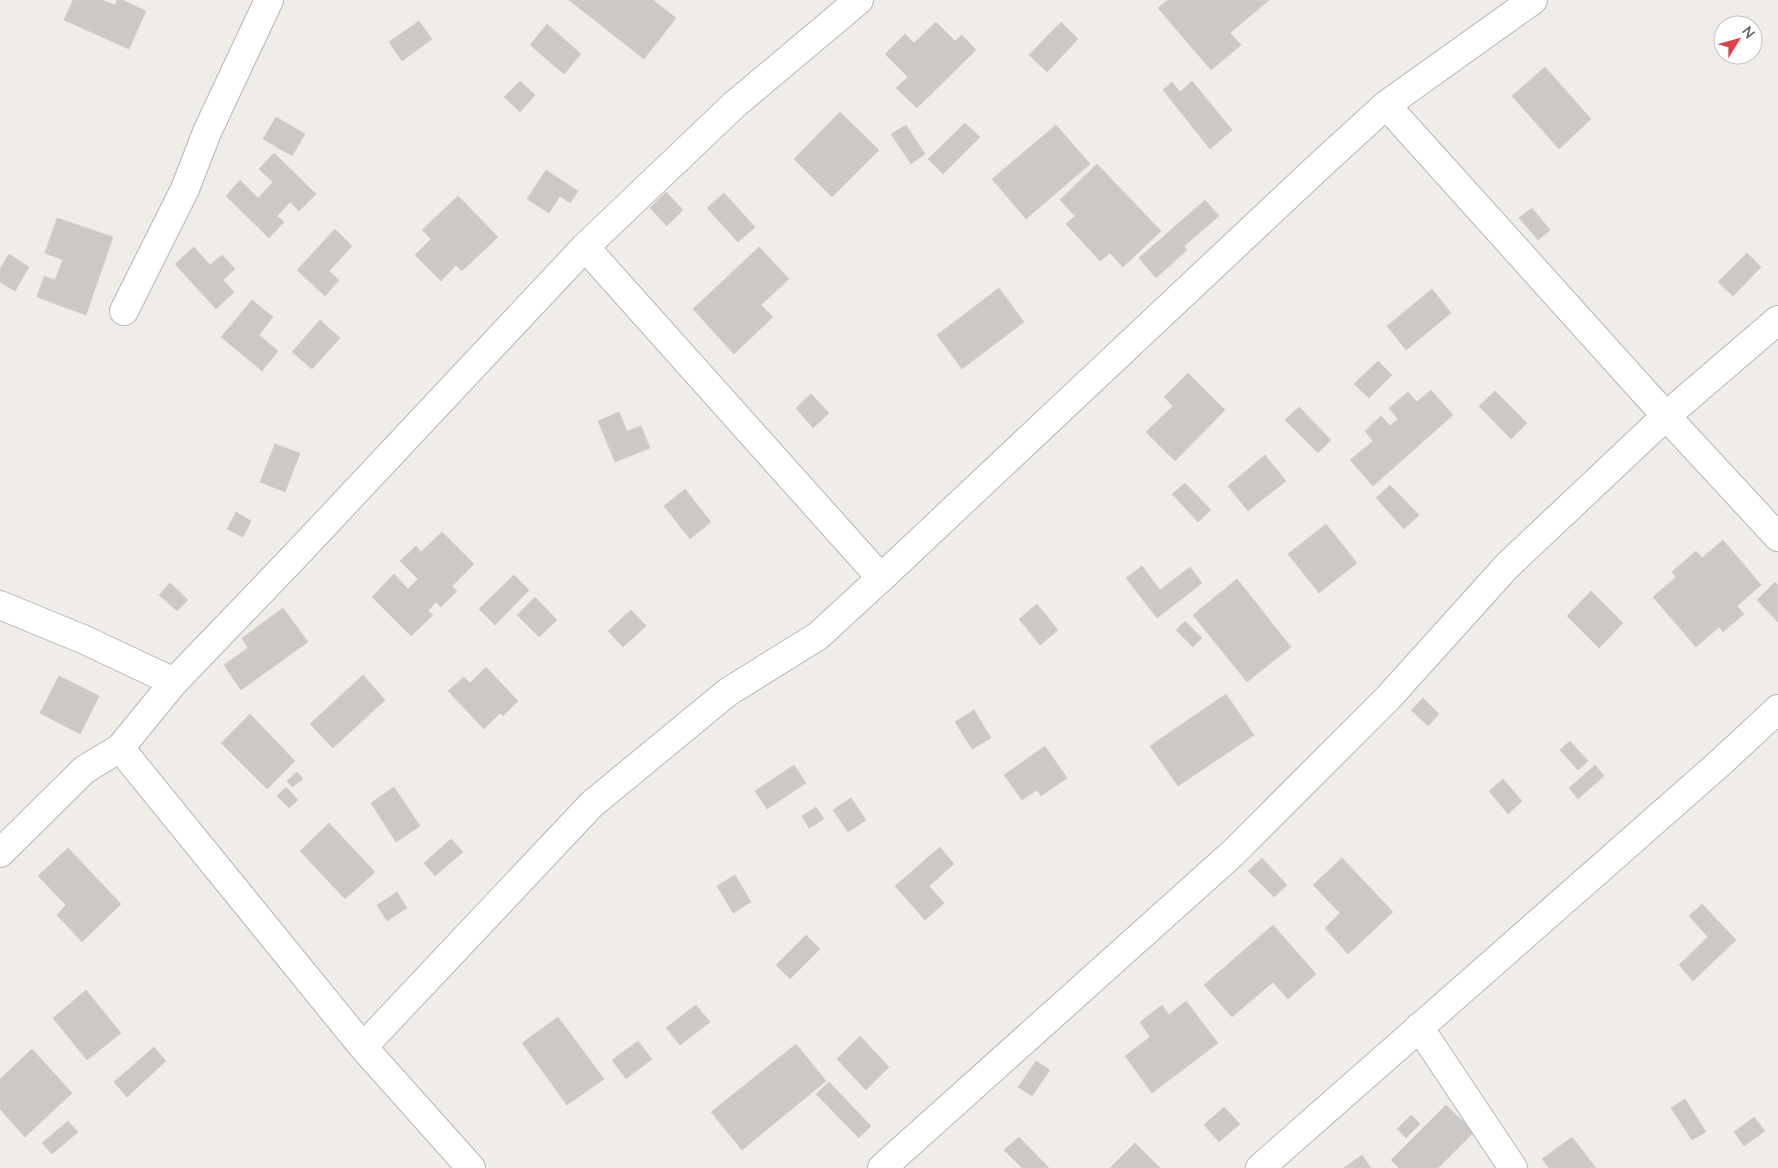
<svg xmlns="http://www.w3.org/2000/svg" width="1778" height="1168" font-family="Lato,sans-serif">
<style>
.building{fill:#ccc8c5;stroke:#d5cfc7}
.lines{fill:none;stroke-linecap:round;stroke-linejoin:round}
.street-casing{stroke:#b3b6b9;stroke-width:30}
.secondary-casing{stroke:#b4b8bb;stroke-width:30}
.street{stroke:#fff;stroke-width:28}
.secondary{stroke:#fff;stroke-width:28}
</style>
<rect width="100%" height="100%" fill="#f0ede8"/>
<path class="building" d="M 73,0 L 102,0 L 115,5 L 117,0 L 122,0 L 146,11 L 129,49 L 64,20 Z
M 569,0 L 653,0 L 676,18 L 644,59 Z
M 1168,0 L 1269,0 L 1230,33 L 1241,45 L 1211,70 L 1158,8 Z
M 419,21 L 432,39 L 402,61 L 389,42 Z
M 936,22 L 955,41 L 962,35 L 976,50 L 917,108 L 896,88 L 908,77 L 885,54 L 905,34 L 914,43 Z
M 1061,22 L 1078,39 L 1047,72 L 1029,55 Z
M 547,24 L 581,54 L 564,74 L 530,45 Z
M 1545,67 L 1591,119 L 1559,149 L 1512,96 Z
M 520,81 L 535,95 L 520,112 L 504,97 Z
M 1192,81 L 1232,130 L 1210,149 L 1163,90 L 1172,82 L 1180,92 Z
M 840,112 L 879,150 L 832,197 L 794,159 Z
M 276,117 L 305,134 L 292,156 L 263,139 Z
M 965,123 L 980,137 L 943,174 L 928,159 Z
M 906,125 L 925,154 L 911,164 L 891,134 Z
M 1056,125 L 1090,164 L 1026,219 L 992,179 Z
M 274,153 L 316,194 L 299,211 L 290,202 L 277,216 L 284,222 L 269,238 L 226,196 L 240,180 L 258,198 L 273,182 L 259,169 Z
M 1097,164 L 1161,231 L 1123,267 L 1110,253 L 1100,261 L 1066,224 L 1075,216 L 1060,200 Z
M 546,170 L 578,191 L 570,203 L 560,196 L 549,213 L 527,199 Z
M 666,192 L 683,210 L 667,226 L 650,208 Z
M 724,193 L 755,227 L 738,242 L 707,208 Z
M 458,196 L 498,237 L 462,271 L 456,265 L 441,281 L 415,255 L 431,239 L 422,230 Z
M 1205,200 L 1219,216 L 1184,246 L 1187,250 L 1156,278 L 1139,258 Z
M 1532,208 L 1550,230 L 1538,240 L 1519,218 Z
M 57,218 L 113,237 L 86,315 L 37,297 L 44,276 L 55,280 L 63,260 L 45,253 Z
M 335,229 L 352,246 L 329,271 L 339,280 L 325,296 L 297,270 Z
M 194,247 L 210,265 L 222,255 L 235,269 L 223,280 L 234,292 L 216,309 L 175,264 Z
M 759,247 L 789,279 L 761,305 L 773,317 L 734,354 L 693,309 Z
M 1747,253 L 1761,267 L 1733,296 L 1718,282 Z
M 9,254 L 29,267 L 15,291 L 0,282 L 0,269 Z
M 999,288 L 1024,322 L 962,369 L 937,335 Z
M 1432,289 L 1451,313 L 1406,350 L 1387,326 Z
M 252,300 L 273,317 L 259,335 L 278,351 L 262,371 L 221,337 Z
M 320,320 L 340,338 L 312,369 L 292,352 Z
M 1378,361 L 1392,375 L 1369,398 L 1354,384 Z
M 1188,373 L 1225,410 L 1175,461 L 1146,432 L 1173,406 L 1164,397 Z
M 1431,390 L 1453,415 L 1373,486 L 1350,460 L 1373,441 L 1365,431 L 1381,416 L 1390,426 L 1398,419 L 1389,408 L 1408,392 L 1417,402 Z
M 1495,391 L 1527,423 L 1511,439 L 1479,406 Z
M 811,394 L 829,413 L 813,428 L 796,408 Z
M 1299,407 L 1331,440 L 1318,453 L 1285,420 Z
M 619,412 L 627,431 L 641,426 L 650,448 L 615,462 L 598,421 Z
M 275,444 L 300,453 L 285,492 L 260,482 Z
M 1265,455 L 1286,481 L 1248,511 L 1228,486 Z
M 1185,483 L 1211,510 L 1198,522 L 1172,494 Z
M 1390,485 L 1419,515 L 1404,529 L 1376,498 Z
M 685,489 L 711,522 L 690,539 L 664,506 Z
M 236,512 L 251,521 L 243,537 L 227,529 Z
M 1326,524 L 1357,563 L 1319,593 L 1288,554 Z
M 442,532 L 474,564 L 452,586 L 457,591 L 441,607 L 436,602 L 428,611 L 433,615 L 411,636 L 372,597 L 394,574 L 408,589 L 418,579 L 400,561 L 416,546 L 421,552 Z
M 1723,540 L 1761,585 L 1737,606 L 1744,614 L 1723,632 L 1719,627 L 1696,647 L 1653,597 L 1676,577 L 1672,572 L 1696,551 L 1702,558 Z
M 1142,566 L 1160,590 L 1190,567 L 1202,583 L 1157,618 L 1126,578 Z
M 514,575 L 529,590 L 495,625 L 479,609 Z
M 1237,579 L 1291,647 L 1247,682 L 1193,615 Z
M 1775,582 L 1778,585 L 1778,622 L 1757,600 Z
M 170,583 L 188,600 L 177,611 L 159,595 Z
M 1591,591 L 1623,623 L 1599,648 L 1567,616 Z
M 535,597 L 557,620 L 539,637 L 517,615 Z
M 1037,604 L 1058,630 L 1040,645 L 1019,619 Z
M 283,608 L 308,642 L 241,690 L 224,665 L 248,648 L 242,638 Z
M 631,610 L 646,626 L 623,647 L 608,631 Z
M 1185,621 L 1202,638 L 1193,647 L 1176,630 Z
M 486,667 L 518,701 L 503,716 L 500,713 L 484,729 L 448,691 L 464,677 L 470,683 Z
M 363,675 L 385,700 L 333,748 L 310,724 Z
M 59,676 L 99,696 L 80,734 L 40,713 Z
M 1226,694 L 1254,735 L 1178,786 L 1150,746 Z
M 1423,698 L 1439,714 L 1428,726 L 1411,710 Z
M 974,710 L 991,738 L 972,749 L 955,722 Z
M 250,714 L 295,761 L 267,789 L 221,743 Z
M 1570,741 L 1588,761 L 1578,770 L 1560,750 Z
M 1045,746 L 1067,778 L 1041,796 L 1037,790 L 1022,800 L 1004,775 Z
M 794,765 L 806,783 L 767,809 L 755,791 Z
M 1595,765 L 1604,776 L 1578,799 L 1569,788 Z
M 297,772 L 303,779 L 292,787 L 287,781 Z
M 1503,779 L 1522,801 L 1508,814 L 1489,791 Z
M 286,787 L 298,800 L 289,808 L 277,796 Z
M 394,787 L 420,826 L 396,842 L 371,803 Z
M 851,798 L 866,820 L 848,832 L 833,810 Z
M 816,807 L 824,819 L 809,828 L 802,816 Z
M 329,823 L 375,872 L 345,899 L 300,851 Z
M 451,839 L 463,852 L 435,876 L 424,863 Z
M 940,847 L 954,864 L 929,886 L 944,903 L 925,920 L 895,886 Z
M 68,848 L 121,904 L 82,942 L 57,915 L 66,905 L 38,876 Z
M 1262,858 L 1287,885 L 1274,897 L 1248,871 Z
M 1342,858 L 1393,912 L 1348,954 L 1325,928 L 1340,913 L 1313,885 Z
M 735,875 L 751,902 L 733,913 L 717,886 Z
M 397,892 L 407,908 L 387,921 L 377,905 Z
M 1702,904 L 1736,940 L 1693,981 L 1679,965 L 1708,937 L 1689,916 Z
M 1273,925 L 1316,974 L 1288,999 L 1273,982 L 1232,1017 L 1204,985 Z
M 806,935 L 820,949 L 790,979 L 776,965 Z
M 86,990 L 121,1033 L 87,1060 L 53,1018 Z
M 1186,1001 L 1218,1043 L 1152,1093 L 1125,1056 L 1150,1037 L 1140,1022 L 1162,1005 L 1169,1015 Z
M 696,1005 L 710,1022 L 680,1045 L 666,1028 Z
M 558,1017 L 604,1079 L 567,1105 L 522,1043 Z
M 860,1036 L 889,1067 L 866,1090 L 837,1059 Z
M 638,1041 L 652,1059 L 626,1079 L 612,1060 Z
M 796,1044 L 826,1081 L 742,1150 L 711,1112 Z
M 154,1047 L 166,1061 L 127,1097 L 114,1082 Z
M 32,1049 L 72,1093 L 25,1137 L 0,1109 L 0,1079 Z
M 1036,1061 L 1050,1070 L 1032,1096 L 1018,1087 Z
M 829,1082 L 871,1126 L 859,1138 L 816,1094 Z
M 1685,1099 L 1706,1132 L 1692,1140 L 1671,1108 Z
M 1446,1105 L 1474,1132 L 1438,1168 L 1399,1168 L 1391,1160 Z
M 1224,1107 L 1240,1124 L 1219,1142 L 1204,1125 Z
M 1411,1115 L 1420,1124 L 1406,1138 L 1397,1129 Z
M 1754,1117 L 1765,1131 L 1744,1146 L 1734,1132 Z
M 68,1121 L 78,1132 L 52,1154 L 42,1143 Z
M 1019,1137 L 1049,1168 L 1022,1168 L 1004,1150 Z
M 1572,1137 L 1596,1168 L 1549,1168 L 1542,1159 Z
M 1135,1143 L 1160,1168 L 1110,1168 Z
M 1362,1155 L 1371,1168 L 1344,1168 Z"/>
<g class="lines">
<g class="street-casing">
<path id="street" d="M 1386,105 L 1666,416 L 1778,537
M 585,247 L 881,578 L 1316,169 L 1386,105 L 1533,0
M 124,311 L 185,189 L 207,132 L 269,0
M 0,605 L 85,640 L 174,682
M 120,748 L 363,1047 L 471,1168
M 0,853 L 84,770 L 120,748 L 174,682 L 295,556 L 585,247 L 734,105 L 859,0
M 1419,1027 L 1513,1168
M 363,1047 L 592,804 L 728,692 L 818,636 L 881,578
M 882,1168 L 1233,853 L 1388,698 L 1507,566 L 1666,416 L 1778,320"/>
</g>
<g class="secondary-casing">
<path id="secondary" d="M 1260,1168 L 1720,763 L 1778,709"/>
</g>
<use href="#street" class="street"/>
<use href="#secondary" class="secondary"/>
</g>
<g transform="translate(1738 40) rotate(53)"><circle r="24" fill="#ffffff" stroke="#bfc1c2"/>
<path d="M0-4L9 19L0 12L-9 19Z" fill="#dd414a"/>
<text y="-8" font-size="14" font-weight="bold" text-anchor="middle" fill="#5f6467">N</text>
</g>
</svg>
